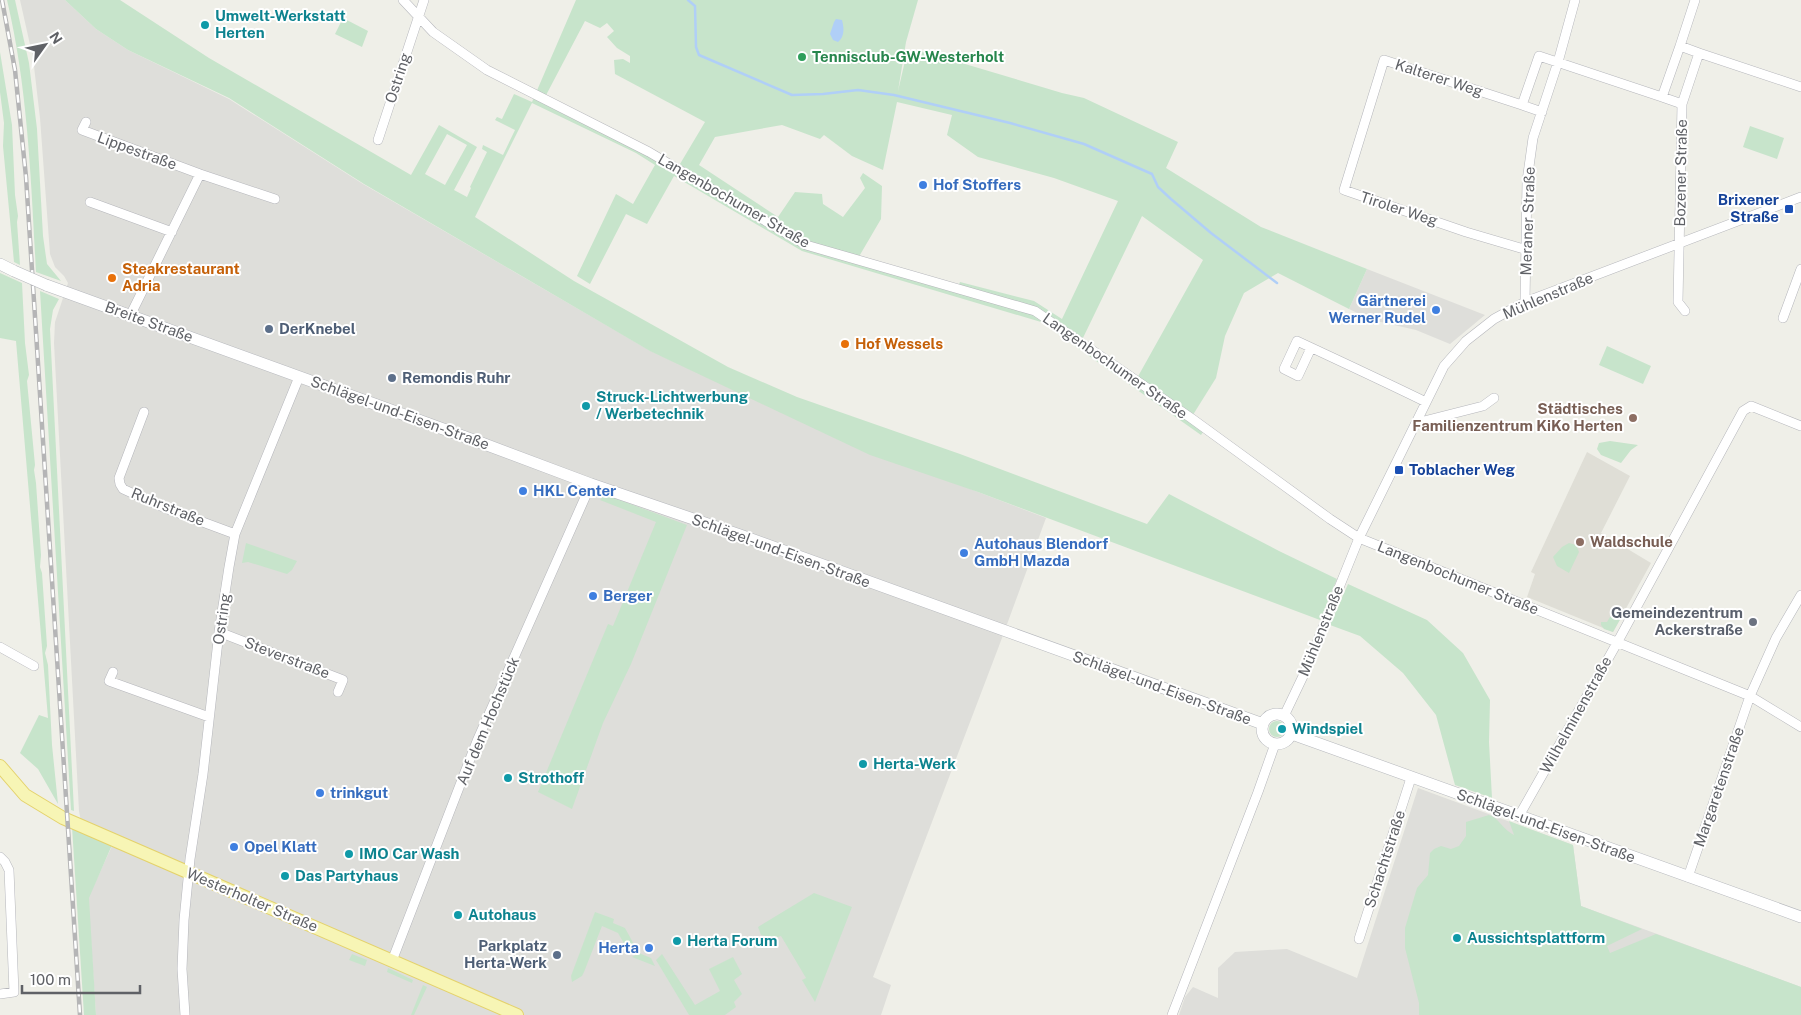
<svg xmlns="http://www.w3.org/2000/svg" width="1801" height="1015" font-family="'Public Sans',sans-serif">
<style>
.industrial{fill:#dededa}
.education{fill:#dfded6}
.green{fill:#c7e4cb;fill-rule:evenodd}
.water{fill:#b0cff7}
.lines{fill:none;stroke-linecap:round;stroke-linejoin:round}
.stream{stroke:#b0cff7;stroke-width:2.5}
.street-casing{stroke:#b5b6bb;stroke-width:10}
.secondary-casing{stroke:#b6b8bd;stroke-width:12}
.primary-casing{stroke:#e4d26c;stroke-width:14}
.street{stroke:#fff;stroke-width:9}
.secondary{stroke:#fff;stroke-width:11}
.primary{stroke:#f7f5b5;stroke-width:12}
.rail-casing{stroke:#b5b5b6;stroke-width:4.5}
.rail{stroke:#fff;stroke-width:2.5;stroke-dasharray:8;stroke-linecap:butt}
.secondary-bridge-casing{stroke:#b6b8bd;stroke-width:12;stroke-linecap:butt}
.secondary-bridge{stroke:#fff;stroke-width:11}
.culture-dot{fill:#0f9aa8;stroke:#fff;stroke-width:2}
.leisure-dot{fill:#2e9e5b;stroke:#fff;stroke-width:2}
.shop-dot{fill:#3f7fe0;stroke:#fff;stroke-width:2}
.transit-dot{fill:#1a4fb4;stroke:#fff;stroke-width:2}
.food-dot{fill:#e8710a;stroke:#fff;stroke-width:2}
.service-dot{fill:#5c6f8a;stroke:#fff;stroke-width:2}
.education-dot{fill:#8d6e63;stroke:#fff;stroke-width:2}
.worship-dot{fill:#6b7280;stroke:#fff;stroke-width:2}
.labels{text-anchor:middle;stroke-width:4;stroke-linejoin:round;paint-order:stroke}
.culture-label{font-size:15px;font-weight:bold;fill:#0d838f;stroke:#fff;text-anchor:start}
.leisure-label{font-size:15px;font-weight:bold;fill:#27864d;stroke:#fff;text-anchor:start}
.street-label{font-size:15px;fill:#5f6166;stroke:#fff}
.shop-label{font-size:15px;font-weight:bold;fill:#366cbe;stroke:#fff;text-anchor:start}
.transit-label{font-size:15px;font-weight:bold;fill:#164399;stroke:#fff;text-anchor:end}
.food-label{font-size:15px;font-weight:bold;fill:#c56008;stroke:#fff;text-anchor:start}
.service-label{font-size:15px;font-weight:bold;fill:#4e5e75;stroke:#fff;text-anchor:start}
.education-label{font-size:15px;font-weight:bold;fill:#785e54;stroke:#fff;text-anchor:end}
.worship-label{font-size:15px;font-weight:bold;fill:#5b616d;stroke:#fff;text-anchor:end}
</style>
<rect width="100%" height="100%" fill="#efefe8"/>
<path class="industrial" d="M 20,0 L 65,0 L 96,29 L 128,50 L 229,99 L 363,184 L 649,350 L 759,401 L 978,492 L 1046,518 L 1002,638 L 873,977 L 891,985 L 881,1015 L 96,1015 L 88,898 L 112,846 L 83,832 L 79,811 L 54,343 L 55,322 L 68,283 L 64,276 L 55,267 L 50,254 L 40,118 L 33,58 Z
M 1367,269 L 1444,299 L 1485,315 L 1450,344 L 1416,330 L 1372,320 L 1349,309 Z
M 1418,788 L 1573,845 L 1581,906 L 1801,987 L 1801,1015 L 1179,1015 L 1185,997 L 1193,987 L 1218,998 L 1218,968 L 1235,952 L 1287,949 L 1357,978 Z"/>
<path class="education" d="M 1587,452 L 1630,476 L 1601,533 L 1651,563 L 1613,632 L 1527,597 L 1535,574 L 1531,572 Z"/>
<path class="green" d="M 7,0 L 15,0 L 29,63 L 37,129 L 43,236 L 47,264 L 61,281 L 36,272 C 31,180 28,89 7,0 Z
M 65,0 L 120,0 L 209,58 L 411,175 L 439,125 L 477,147 L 454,190 L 467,197 L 471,188 L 470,187 L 487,152 L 482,149 L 483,145 L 503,155 L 515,130 L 495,120 L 497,117 L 502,119 L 514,94 L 532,102 L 576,0 L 918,0 L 906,42 L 898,91 L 905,61 L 909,53 L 918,50 L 1062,93 L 1084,98 L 1178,142 L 1166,168 L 1261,227 L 1367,269 L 1349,309 L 1278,273 L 1244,293 L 1225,336 L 1216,378 L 1191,418 L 1205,429 L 1201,435 L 1041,322 L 802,251 L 674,176 L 647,224 L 626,214 L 590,284 L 577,276 L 616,194 L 633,204 L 655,165 L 636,153 L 532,103 L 475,217 L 574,281 L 728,367 L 797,397 L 960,454 L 1147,524 L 1169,494 L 1279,551 L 1337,579 L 1320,620 L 978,492 L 870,455 L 650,351 L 364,184 L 229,98 L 128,50 L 96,29 ZM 585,21 L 600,28 L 607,23 L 614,31 L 607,37 L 617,48 L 630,56 L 630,63 L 623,59 L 614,60 L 615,74 L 705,122 L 677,169 L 544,99 ZM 897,102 L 952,115 L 947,135 L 978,157 L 1054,178 L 1118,201 L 1062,319 L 1034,301 L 960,282 L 957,289 L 857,260 L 881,219 L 882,186 L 863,173 L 860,178 L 865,188 L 843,217 L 823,204 L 822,194 L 795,192 L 778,217 L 699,165 L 715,137 L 782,125 L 820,139 L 824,135 L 852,156 L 883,170 ZM 447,134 L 467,145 L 445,185 L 425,174 ZM 1142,216 L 1203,260 L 1136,380 L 1081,342 Z
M 343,18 L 368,31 L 362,47 L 335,34 Z
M 0,52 L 12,125 L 15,195 L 18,216 L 17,222 L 20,265 L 14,262 L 3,146 L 4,123 L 0,92 Z
M 1750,126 L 1784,138 L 1777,159 L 1743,147 Z
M 0,273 L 22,283 L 25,343 L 29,375 L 27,381 L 35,465 L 34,470 L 36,483 L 41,555 L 40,567 L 42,573 L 47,646 L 45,653 L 48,665 L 52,745 L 58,804 L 38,769 L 20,753 L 39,715 L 48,718 L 16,341 L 0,338 Z
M 40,291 L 59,299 L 53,310 L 50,329 L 74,811 L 71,810 Z
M 1607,346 L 1651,366 L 1643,384 L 1599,365 Z
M 1610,441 L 1638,445 L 1631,450 L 1621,463 L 1601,455 L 1597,449 L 1599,443 Z
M 603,496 L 609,496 L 687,525 L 631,664 L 603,723 L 572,809 L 538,792 L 608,624 L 613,626 L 656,522 L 600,500 Z
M 246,543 L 297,561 L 292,570 L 287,574 L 248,562 L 242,563 Z
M 1569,543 L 1576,545 L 1579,552 L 1569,573 L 1557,566 L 1553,557 L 1562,547 Z
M 1348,584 L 1427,620 L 1463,653 L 1490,700 L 1489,742 L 1492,798 L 1455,785 L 1436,715 L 1403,673 L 1360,636 L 1330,625 Z
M 1618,615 L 1622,616 L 1613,632 L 1604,629 L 1601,625 L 1601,622 L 1607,622 L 1610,617 Z
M1269 729a8 8 0 1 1 16 0a8 8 0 1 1-16 0Z
M 1489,815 C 1500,819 1503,830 1514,835 L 1509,821 L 1573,845 L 1581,906 L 1642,929 L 1607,946 L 1610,953 L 1656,934 L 1801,987 L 1801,1015 L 1419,1015 L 1419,1003 L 1405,948 L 1405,928 L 1417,888 L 1428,875 L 1430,853 L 1434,849 L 1441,846 L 1451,849 L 1459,846 L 1466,836 L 1466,822 Z
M 72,827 L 112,845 L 89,898 L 96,1015 L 84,1015 Z
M 814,893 L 852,907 L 815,1002 L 802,980 L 806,978 L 781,936 L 775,938 L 761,935 L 758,927 Z
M 595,912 L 614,919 L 613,923 L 625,928 L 636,948 L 629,952 L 618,933 L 602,926 L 584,972 L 582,976 L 572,982 L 571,976 Z
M 639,953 L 651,958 L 655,966 L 632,957 Z
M 352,954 L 367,960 L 365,966 L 349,960 Z
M 662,954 L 695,1005 L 720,991 L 709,969 L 733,957 L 742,974 L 734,980 L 742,994 L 734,1002 L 736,1007 L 725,1015 L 689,1015 L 656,960 Z
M 388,968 L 413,980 L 412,983 L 387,972 Z
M 423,985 L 427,987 L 414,1015 L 411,1015 Z"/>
<path class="water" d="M 836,19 L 842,20 C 844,28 845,36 838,42 L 833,40 L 830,34 L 834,22 Z"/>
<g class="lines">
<path class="stream" d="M 688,0 L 695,6 L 696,47 L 699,55 L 792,95 L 823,94 L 858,90 L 894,95 L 1010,123 L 1084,144 L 1152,174 L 1158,187 L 1171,199 L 1211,233 L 1277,283"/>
<g class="street-casing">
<path id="street" d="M 403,0 L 433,32 L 487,70 L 649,152 L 806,245 L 1035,311 L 1191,418 L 1330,519 L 1359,538 L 1750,696 L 1801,727
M 1680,46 L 1695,0
M 1699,53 L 1801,87
M 1682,104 L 1662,97 L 1680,46 L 1699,53 L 1682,104 L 1678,302 L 1685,311
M 1522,105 L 1384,60 L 1344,190 L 1466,232 L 1527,250
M 1542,112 L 1522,105 L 1539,56 L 1662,97
M 86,122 L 82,130 L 200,174 L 275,199
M 378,140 L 424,0
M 90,202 L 172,232
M 1525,302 L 1527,181 L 1533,138 L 1558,62 L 1575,0
M 130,316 L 200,174
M 1783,318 L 1801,269
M 1311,348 L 1298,376 L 1284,369 L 1297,341 C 1340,361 1383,381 1426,402
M 144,412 L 119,478 L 120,484 L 123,489 L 165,508 L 235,534
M 1416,423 L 1483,406 L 1494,398
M 219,632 L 343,680 L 338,692
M 0,647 L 34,666
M 113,672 L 109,681 L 209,717
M 1284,716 L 1305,672 L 1359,538 L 1444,366 L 1466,341 L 1494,319 L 1525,302 L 1801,197
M 1519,816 L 1617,643 L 1743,411 L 1751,406 L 1801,426
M 0,857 L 5,862 L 9,870 L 14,992 L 0,994
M 1688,877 L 1750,696 L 1776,638 L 1801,595
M 1359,939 L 1411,778
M 392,961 L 477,741 L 591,484
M 185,1015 L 182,969 L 184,920 L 190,859 L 203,774 L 219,632 L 229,567 L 235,534 L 299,377
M 1172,1015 L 1258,792 L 1275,744"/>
</g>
<g class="secondary-casing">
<path id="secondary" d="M 0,264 L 14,271
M 46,285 L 479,442 L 591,484 L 740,535 L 1263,724
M1262 729a15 15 0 1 1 30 0a15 15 0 1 1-30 0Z
M 1292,734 L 1801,917"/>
</g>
<g class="primary-casing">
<path id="primary" d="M 0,766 L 25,795 L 63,818 L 517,1015"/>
</g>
<use href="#street" class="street"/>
<use href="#secondary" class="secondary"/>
<use href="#primary" class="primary"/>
<g class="rail-casing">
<path id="rail" d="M 2,0 L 15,70 L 26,177 L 80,1015"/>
</g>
<use href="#rail" class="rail"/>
<g class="secondary-bridge-casing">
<path id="secondary-bridge" d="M 14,271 L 46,285"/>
</g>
<use href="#secondary-bridge" class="secondary-bridge"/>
</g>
<g class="culture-dot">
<circle cx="205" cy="25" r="5"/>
<circle cx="586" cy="406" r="5"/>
<circle cx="1282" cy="729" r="5"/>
<circle cx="863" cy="764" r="5"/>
<circle cx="508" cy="778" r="5"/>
<circle cx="349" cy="854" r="5"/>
<circle cx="285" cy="876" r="5"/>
<circle cx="458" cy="915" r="5"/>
<circle cx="1457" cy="938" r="5"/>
<circle cx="677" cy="941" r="5"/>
</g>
<circle class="leisure-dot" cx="802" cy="57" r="5"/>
<g class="shop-dot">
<circle cx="923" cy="185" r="5"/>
<circle cx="1436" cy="310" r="5"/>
<circle cx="523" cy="491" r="5"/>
<circle cx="964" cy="553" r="5"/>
<circle cx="593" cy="596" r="5"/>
<circle cx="320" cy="793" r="5"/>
<circle cx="234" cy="847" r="5"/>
<circle cx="649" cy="948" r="5"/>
</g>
<g class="transit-dot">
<rect x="1784" y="204" width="10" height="10" rx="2.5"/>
<rect x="1394" y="465" width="10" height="10" rx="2.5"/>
</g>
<g class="food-dot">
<circle cx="112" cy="278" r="5"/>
<circle cx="845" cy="344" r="5"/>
</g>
<g class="service-dot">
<circle cx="269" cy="329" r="5"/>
<circle cx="392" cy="378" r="5"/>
<circle cx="557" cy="955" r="5"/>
</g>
<g class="education-dot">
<circle cx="1633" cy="418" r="5"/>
<circle cx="1580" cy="542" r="5"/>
</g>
<circle class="worship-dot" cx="1753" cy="622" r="5"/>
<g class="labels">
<g class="culture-label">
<text x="215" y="21">Umwelt-Werkstatt<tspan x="215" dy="17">Herten</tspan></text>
<text x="596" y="402">Struck-Lichtwerbung<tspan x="596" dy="17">/ Werbetechnik</tspan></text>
<text x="1292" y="734">Windspiel</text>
<text x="873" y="769">Herta-Werk</text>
<text x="518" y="783">Strothoff</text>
<text x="359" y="859">IMO Car Wash</text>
<text x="295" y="881">Das Partyhaus</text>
<text x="468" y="920">Autohaus</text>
<text x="1467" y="943">Aussichtsplattform</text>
<text x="687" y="946">Herta Forum</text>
</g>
<g class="leisure-label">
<text x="812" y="62">Tennisclub-GW-Westerholt</text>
</g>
<g class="street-label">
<text transform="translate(398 78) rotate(-72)" y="5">Ostring</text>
<text transform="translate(1439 78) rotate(18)" y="5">Kalterer Weg</text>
<text transform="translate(137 151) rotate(20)" y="5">Lippestraße</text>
<text transform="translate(1681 173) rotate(-89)" y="5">Bozener Straße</text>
<text transform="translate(734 201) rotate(30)" y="5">Langenbochumer Straße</text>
<text transform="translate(1399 209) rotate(18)" y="5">Tiroler Weg</text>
<text transform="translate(1528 221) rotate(-88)" y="5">Meraner Straße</text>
<text transform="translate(1548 296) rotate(-23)" y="5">Mühlenstraße</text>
<text transform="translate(149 322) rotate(20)" y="5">Breite Straße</text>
<text transform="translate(1115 366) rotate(35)" y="5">Langenbochumer Straße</text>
<text transform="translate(400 413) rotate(20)" y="5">Schlägel-und-Eisen-Straße</text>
<text transform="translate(168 507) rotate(22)" y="5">Ruhrstraße</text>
<text transform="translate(781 551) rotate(20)" y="5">Schlägel-und-Eisen-Straße</text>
<text transform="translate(1458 578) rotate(22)" y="5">Langenbochumer Straße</text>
<text transform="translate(222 619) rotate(-82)" y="5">Ostring</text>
<text transform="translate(1321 631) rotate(-68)" y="5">Mühlenstraße</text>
<text transform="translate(287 658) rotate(21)" y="5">Steverstraße</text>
<text transform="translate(1162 688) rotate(20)" y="5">Schlägel-und-Eisen-Straße</text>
<text transform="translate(1576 715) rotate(-61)" y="5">Wilhelminenstraße</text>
<text transform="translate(488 721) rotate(-67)" y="5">Auf dem Hochstück</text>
<text transform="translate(1719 787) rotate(-71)" y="5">Margaretenstraße</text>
<text transform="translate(1546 826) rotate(20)" y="5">Schlägel-und-Eisen-Straße</text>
<text transform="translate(1385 859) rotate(-72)" y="5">Schachtstraße</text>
<text transform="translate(252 900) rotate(23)" y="5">Westerholter Straße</text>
</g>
<g class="shop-label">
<text x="933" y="190">Hof Stoffers</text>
<text x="1426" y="306" text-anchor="end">Gärtnerei<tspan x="1426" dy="17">Werner Rudel</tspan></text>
<text x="533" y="496">HKL Center</text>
<text x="974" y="549">Autohaus Blendorf<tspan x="974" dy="17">GmbH Mazda</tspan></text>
<text x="603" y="601">Berger</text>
<text x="330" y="798">trinkgut</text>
<text x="244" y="852">Opel Klatt</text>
<text x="639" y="953" text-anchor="end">Herta</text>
</g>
<g class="transit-label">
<text x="1779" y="205">Brixener<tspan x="1779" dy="17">Straße</tspan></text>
<text x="1409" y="475" text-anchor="start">Toblacher Weg</text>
</g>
<g class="food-label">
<text x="122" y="274">Steakrestaurant<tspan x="122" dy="17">Adria</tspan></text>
<text x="855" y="349">Hof Wessels</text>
</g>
<g class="service-label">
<text x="279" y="334">DerKnebel</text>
<text x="402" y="383">Remondis Ruhr</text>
<text x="547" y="951" text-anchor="end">Parkplatz<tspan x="547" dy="17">Herta-Werk</tspan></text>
</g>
<g class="education-label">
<text x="1623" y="414">Städtisches<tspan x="1623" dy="17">Familienzentrum KiKo Herten</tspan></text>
<text x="1590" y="547" text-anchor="start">Waldschule</text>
</g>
<g class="worship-label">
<text x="1743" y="618">Gemeindezentrum<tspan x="1743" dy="17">Ackerstraße</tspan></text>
</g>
</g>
<g transform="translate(45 45) rotate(57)" stroke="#ffffff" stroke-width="4" paint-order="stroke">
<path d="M0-4L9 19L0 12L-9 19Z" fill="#5f6166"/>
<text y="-8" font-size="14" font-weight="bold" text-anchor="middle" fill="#5f6166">N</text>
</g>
<path d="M22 985v8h118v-8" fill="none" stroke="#5f6166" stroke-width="2.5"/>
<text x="30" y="985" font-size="15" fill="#5f6166" stroke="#ffffff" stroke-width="4" paint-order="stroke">100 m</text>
</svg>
